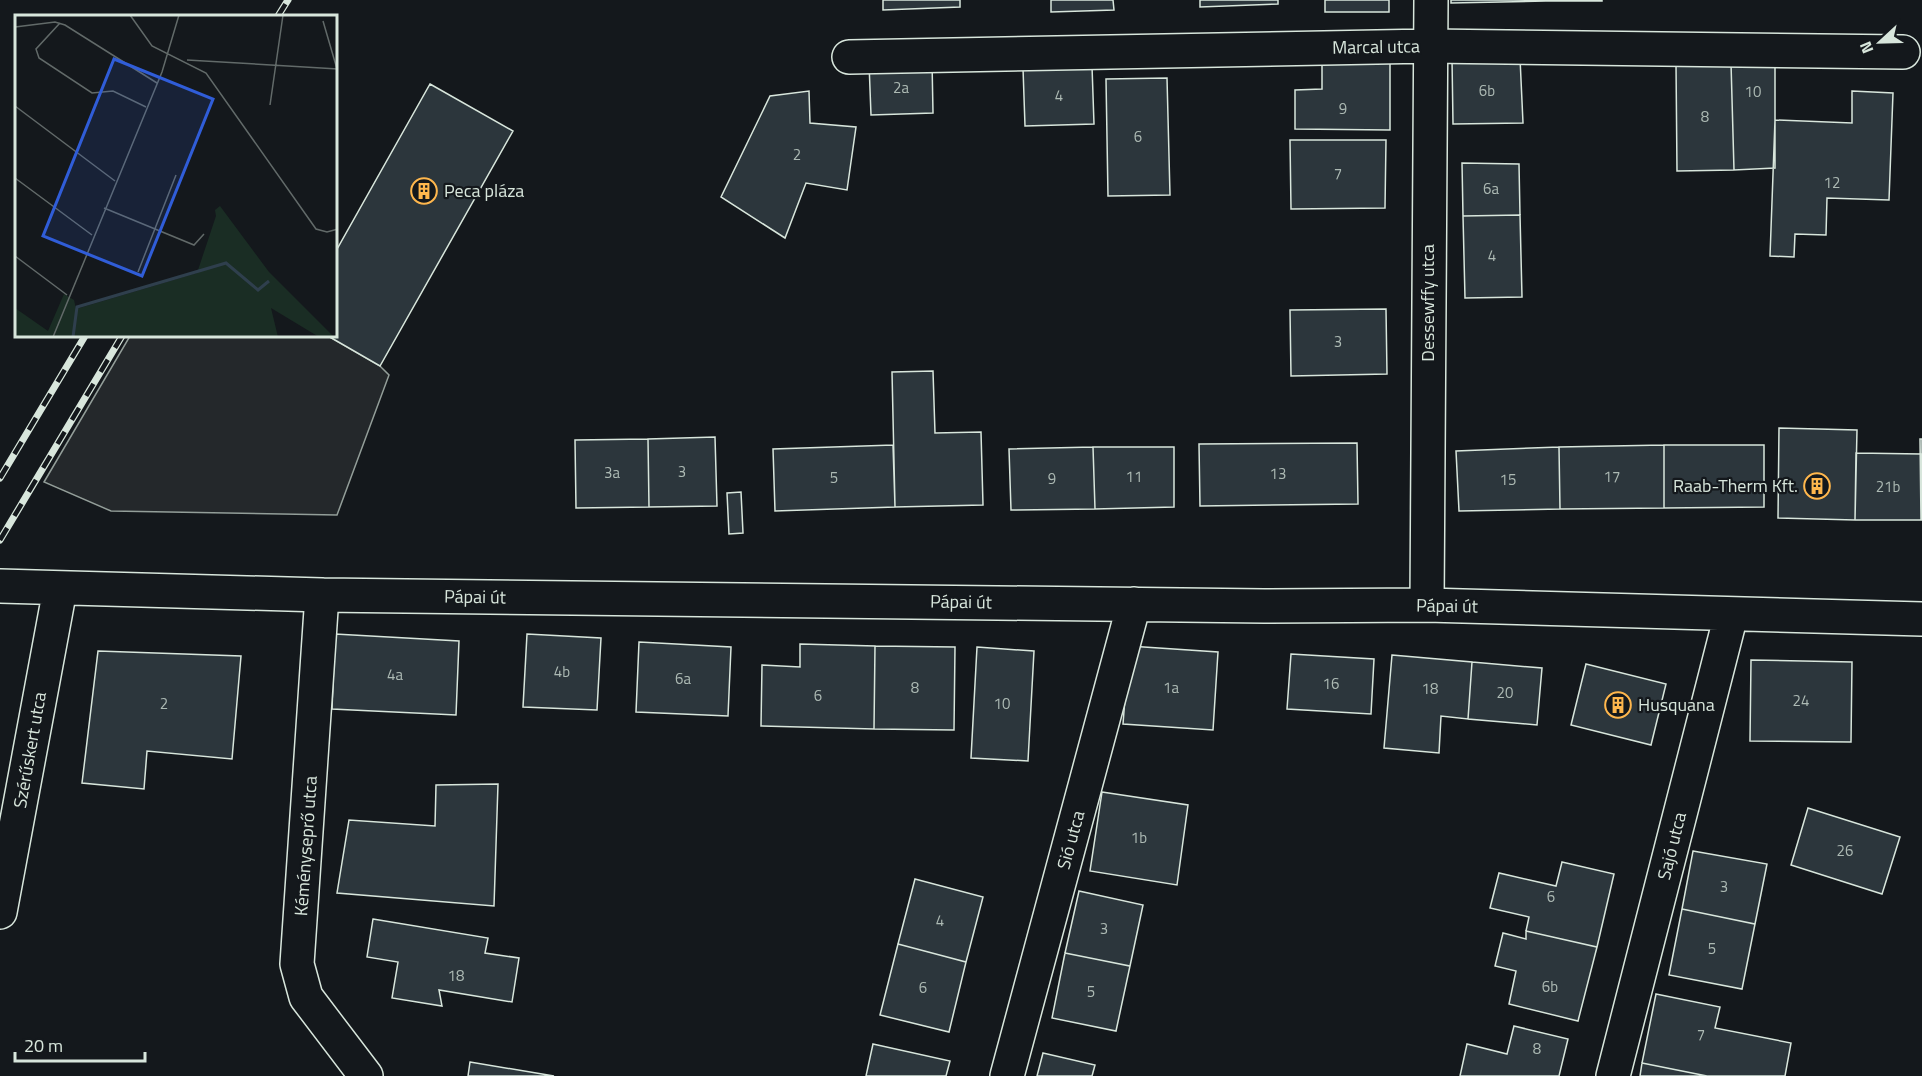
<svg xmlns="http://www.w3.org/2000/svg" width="1922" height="1076" font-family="'Titillium Web',sans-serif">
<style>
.parking{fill:#24282b;stroke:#939e99;stroke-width:1.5}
.building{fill:#2c363c;stroke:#d8e6dc;stroke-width:1.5}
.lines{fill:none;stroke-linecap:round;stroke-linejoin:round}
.minor-casing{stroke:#d8e6dc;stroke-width:36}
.minor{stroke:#14181c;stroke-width:33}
.rail-casing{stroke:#d8e6dc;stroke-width:7}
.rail{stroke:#14181c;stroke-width:4.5;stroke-dasharray:14;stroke-linecap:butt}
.labels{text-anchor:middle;stroke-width:4.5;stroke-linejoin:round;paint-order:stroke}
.number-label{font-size:15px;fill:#adbab4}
.street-label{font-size:18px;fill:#d8e6dc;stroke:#14181c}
.poi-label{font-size:18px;fill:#d8e6dc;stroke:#14181c;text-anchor:start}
.inset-river{fill:none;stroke:#2f3f4d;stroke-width:3}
.inset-road{fill:none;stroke:#626a69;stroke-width:1.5}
.view{fill:#305dd8;fill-opacity:0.15;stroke:#305dd8;stroke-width:3}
.inset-edge{fill:none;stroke:#d8e6dc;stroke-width:3}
</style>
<rect width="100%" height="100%" fill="#14181c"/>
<path class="parking" d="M 130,336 L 328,336 L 380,366 L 389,375 L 337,515 L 111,511 L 44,482 Z"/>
<path class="building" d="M 883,0 L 960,0 L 960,7 L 883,10 Z
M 1051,0 L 1113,0 L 1114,10 L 1051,12 Z
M 1200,0 L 1278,0 L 1278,4 L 1200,7 Z
M 1325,0 L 1389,0 L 1389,12 L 1325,12 Z
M 1451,0 L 1545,0 L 1545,1 L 1451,3 Z
M 1545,0 L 1602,0 L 1602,1 L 1545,1 Z
M 1520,58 L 1523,123 L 1453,124 L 1452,59 Z
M 932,61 L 933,113 L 871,115 L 869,63 Z
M 1322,62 L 1390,62 L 1390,130 L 1295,129 L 1295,90 L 1322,89 Z
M 1731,63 L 1775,64 L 1775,168 L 1734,170 Z
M 1731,63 L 1734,170 L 1677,171 L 1676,64 Z
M 1092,66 L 1094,124 L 1025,126 L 1023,68 Z
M 1167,78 L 1170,195 L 1108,196 L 1106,79 Z
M 430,84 L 513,131 L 380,366 L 328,336 L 336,336 L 336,251 Z
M 809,91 L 810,123 L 856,127 L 847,190 L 806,183 L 785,238 L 721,197 L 770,96 Z
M 1852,91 L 1893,93 L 1889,200 L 1827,198 L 1826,235 L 1795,234 L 1794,257 L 1770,256 L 1775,120 L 1852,123 Z
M 1290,140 L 1386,140 L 1385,208 L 1291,209 Z
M 1462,163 L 1519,164 L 1520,215 L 1463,216 Z
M 1520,215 L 1522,297 L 1465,298 L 1463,216 Z
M 1386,309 L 1387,374 L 1291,376 L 1290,310 Z
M 933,371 L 935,433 L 981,432 L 983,505 L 895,507 L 892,372 Z
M 1779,428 L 1857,430 L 1855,520 L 1778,518 Z
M 715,437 L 717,506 L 649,507 L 648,439 Z
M 648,439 L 649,507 L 576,508 L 575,440 Z
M 1920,439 L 1922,439 L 1922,520 L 1921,520 Z
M 1357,443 L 1358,504 L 1200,506 L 1199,444 Z
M 893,445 L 895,507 L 775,511 L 773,449 Z
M 1664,445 L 1664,508 L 1560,509 L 1559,447 Z
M 1664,445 L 1764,445 L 1764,507 L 1664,508 Z
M 1093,447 L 1174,447 L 1174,507 L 1095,509 Z
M 1093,447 L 1095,509 L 1011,510 L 1009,449 Z
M 1559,447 L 1560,509 L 1459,511 L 1456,451 Z
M 1856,453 L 1921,454 L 1921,520 L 1855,520 Z
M 741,492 L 743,533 L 729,534 L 727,493 Z
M 335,634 L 459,641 L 456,715 L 332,709 Z
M 527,634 L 601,638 L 597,710 L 523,707 Z
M 639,642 L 731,647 L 728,716 L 636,712 Z
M 800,644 L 875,646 L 874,729 L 761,726 L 762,665 L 800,667 Z
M 875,646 L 955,647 L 954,730 L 874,729 Z
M 1129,646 L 1218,652 L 1213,730 L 1123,724 Z
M 977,647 L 1034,651 L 1028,761 L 971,758 Z
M 98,651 L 241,656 L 232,759 L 147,751 L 144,789 L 82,783 Z
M 1291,654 L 1374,659 L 1371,714 L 1287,709 Z
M 1392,655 L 1472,662 L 1468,719 L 1441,716 L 1439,753 L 1384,748 Z
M 1751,660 L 1852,662 L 1851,742 L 1750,741 Z
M 1472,662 L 1542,668 L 1537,725 L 1468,719 Z
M 1586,664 L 1666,684 L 1651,745 L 1571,725 Z
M 498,784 L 494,906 L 337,893 L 349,820 L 435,826 L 436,785 Z
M 1102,792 L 1188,805 L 1177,885 L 1090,871 Z
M 1808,808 L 1900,837 L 1882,894 L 1791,865 Z
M 1693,851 L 1767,864 L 1755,924 L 1682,909 Z
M 1562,862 L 1614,874 L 1597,947 L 1526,931 L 1529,917 L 1490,908 L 1499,873 L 1556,886 Z
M 915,879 L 983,897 L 966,962 L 898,944 Z
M 1079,891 L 1143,905 L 1130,966 L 1065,953 Z
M 1682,909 L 1755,924 L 1742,989 L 1669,975 Z
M 373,919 L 488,938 L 485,953 L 519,958 L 512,1002 L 439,990 L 442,1006 L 392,998 L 398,962 L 367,957 Z
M 1526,931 L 1597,947 L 1578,1021 L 1509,1004 L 1516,971 L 1495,966 L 1503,933 L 1526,939 Z
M 898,944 L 966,962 L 949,1032 L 880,1015 Z
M 1065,953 L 1130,966 L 1116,1031 L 1052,1018 Z
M 1656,994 L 1720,1007 L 1715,1028 L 1791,1043 L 1785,1076 L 1707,1076 L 1642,1063 Z
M 1514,1026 L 1568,1039 L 1559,1076 L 1460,1076 L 1467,1044 L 1507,1054 Z
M 873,1044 L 950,1061 L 946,1076 L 866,1076 Z
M 1043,1053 L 1095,1065 L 1092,1076 L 1037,1076 Z
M 470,1062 L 554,1076 L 468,1076 Z
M 1642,1063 L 1707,1076 L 1640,1076 Z"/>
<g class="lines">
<g class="minor-casing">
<path id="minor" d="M 849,57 L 1430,46 L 1903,52
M 0,586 L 322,595 L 1264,606 L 1427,605 L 1922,619
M 322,595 L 297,964 L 306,997 L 366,1076
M 1427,605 L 1431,0
M 0,912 L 60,589
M 1007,1076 L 1134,604
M 1613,1076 L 1731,615"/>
</g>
<use href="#minor" class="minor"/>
<g class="rail-casing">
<path id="rail" d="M 278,16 L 288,0
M 0,478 L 85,336
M 0,540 L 122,336"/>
</g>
<use href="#rail" class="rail"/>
</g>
<defs>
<g id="building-ring" transform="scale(1.35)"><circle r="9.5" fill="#14181c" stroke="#ffb74d" stroke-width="1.5"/><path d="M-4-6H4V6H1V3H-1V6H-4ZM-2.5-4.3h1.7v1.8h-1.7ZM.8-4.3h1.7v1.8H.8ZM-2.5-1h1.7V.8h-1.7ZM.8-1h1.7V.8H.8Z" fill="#ffb74d"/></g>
</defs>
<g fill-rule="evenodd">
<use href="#building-ring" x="424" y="191"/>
<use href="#building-ring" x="1817" y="486"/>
<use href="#building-ring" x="1618" y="705"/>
</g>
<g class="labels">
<g class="number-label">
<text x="901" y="93">2a</text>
<text x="1487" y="96">6b</text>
<text x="1753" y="97">10</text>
<text x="1059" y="101">4</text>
<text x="1343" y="114">9</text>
<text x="1705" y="122">8</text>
<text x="1138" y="142">6</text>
<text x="797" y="160">2</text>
<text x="1338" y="179">7</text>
<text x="1832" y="188">12</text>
<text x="1491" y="194">6a</text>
<text x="1492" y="261">4</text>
<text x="1338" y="347">3</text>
<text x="682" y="477">3</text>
<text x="612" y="478">3a</text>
<text x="1278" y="479">13</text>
<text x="1134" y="482">11</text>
<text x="1612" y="482">17</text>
<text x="834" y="483">5</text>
<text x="1052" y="484">9</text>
<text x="1508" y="485">15</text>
<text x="1888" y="492">21b</text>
<text x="562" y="677">4b</text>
<text x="395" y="680">4a</text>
<text x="683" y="684">6a</text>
<text x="1331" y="689">16</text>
<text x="915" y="693">8</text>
<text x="1171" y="693">1a</text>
<text x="1430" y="694">18</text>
<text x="1505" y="698">20</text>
<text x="818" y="701">6</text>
<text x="1801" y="706">24</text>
<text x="164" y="709">2</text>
<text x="1002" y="709">10</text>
<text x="1139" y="843">1b</text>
<text x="1845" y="856">26</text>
<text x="1724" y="892">3</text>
<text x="1551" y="902">6</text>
<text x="940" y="926">4</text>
<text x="1104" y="934">3</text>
<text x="1712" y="954">5</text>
<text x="456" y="981">18</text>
<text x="1550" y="992">6b</text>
<text x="923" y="993">6</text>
<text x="1091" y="997">5</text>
<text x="1701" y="1040">7</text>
<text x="1537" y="1054">8</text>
</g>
<g class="street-label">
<text transform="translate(1376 47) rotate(-1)" y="6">Marcal utca</text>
<text transform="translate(1428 303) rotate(-90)" y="6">Dessewffy utca</text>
<text transform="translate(475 597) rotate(1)" y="6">Pápai út</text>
<text transform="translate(961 602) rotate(1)" y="6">Pápai út</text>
<text transform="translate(1447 606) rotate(1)" y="6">Pápai út</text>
<text transform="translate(30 750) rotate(-80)" y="6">Szérűskert utca</text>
<text transform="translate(1071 840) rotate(-75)" y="6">Sió utca</text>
<text transform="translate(306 846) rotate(-86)" y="6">Kéményseprő utca</text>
<text transform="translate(1672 846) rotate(-76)" y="6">Sajó utca</text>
</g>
<g class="poi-label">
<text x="444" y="197">Peca pláza</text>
<text x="1798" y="492" text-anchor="end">Raab-Therm Kft.</text>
<text x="1638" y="711">Husquana</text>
</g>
</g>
<g transform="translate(15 15)">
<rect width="322" height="322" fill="#14181c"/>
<path d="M 205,191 L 254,257 L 319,322 L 304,322 L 256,293 L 263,322 L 0,322 L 0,293 L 33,316 L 49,279 L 59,285 L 61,294 L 182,258 L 201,201 L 200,195 Z" fill="#1a2d24"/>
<path class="inset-river" d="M 58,322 L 62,292 L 211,248 L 243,275 L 254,266"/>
<path class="inset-road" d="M 115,0 L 137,31 L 191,58 L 301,214 L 312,217 L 323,214M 308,6 L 322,54M 45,8 L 21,34 L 24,43 L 77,78 L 98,76 L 131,92M 0,12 L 40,7 L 50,10 L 142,68M 172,45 L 323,54M 255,90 L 268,0M 0,91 L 100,166M 0,163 L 77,220M 89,193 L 179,230 L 189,219M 0,241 L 52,280M 123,257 L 161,160M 38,322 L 147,57 L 164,0"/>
<path class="view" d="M 99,44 L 198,84 L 127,261 L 28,221 Z"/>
<rect width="322" height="322" class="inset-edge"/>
</g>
<g transform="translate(1880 42) rotate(248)" stroke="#14181c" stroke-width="4.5" paint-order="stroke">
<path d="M0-4.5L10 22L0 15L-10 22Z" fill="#d8e6dc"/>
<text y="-9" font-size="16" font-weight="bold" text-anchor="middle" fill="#d8e6dc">N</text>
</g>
<path d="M15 1052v9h130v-9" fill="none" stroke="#d8e6dc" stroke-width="3"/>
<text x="24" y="1052" font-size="18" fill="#d8e6dc" stroke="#14181c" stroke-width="4.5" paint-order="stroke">20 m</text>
</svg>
